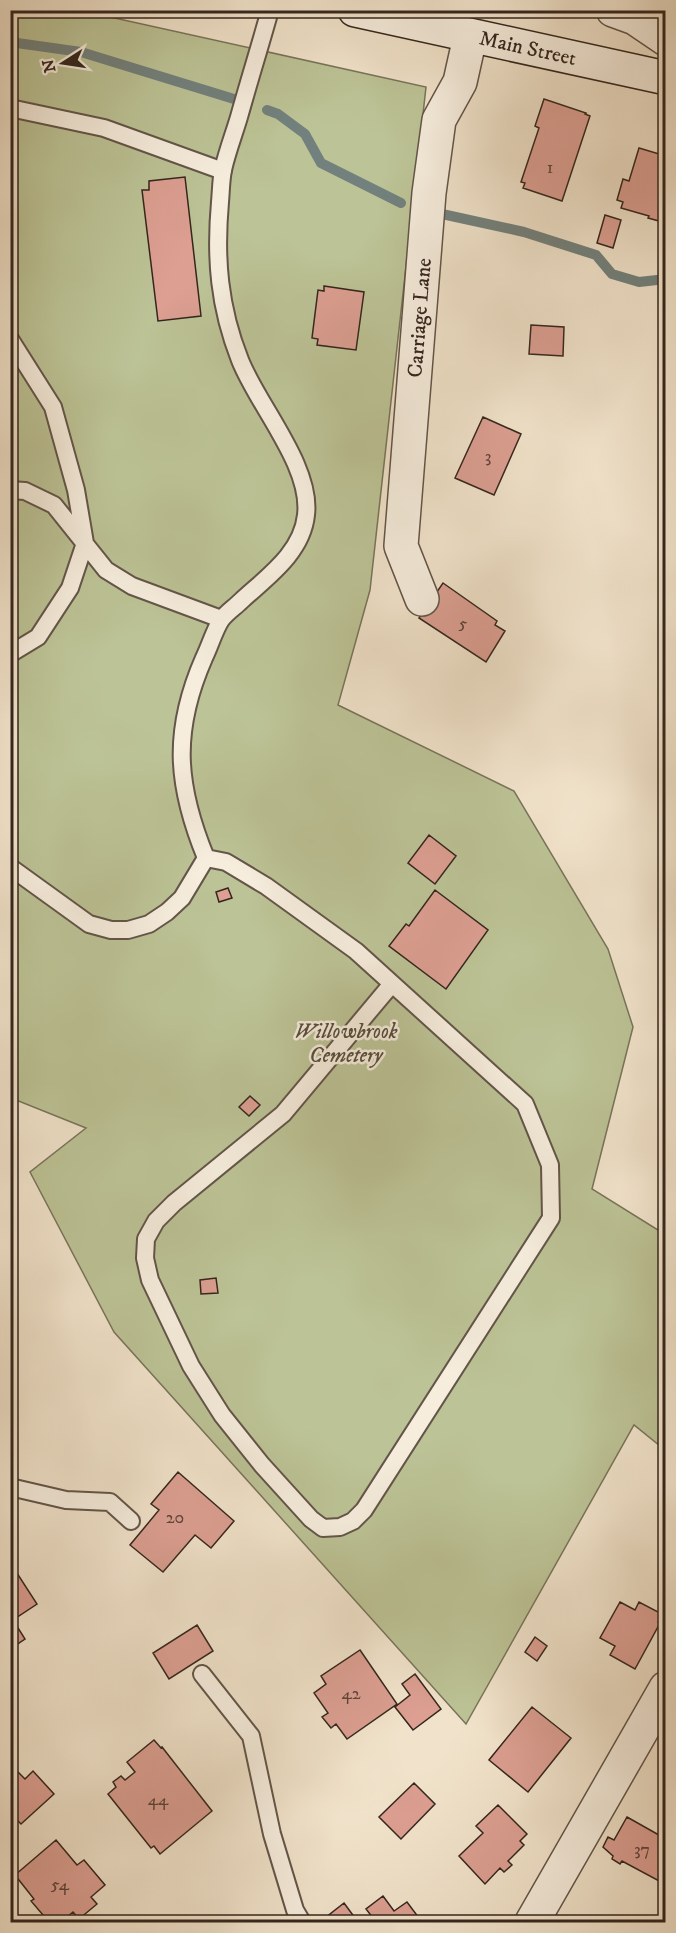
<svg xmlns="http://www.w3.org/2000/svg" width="676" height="1933" font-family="'IM FELL DW Pica',serif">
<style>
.green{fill:#bcc396;stroke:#78745a;stroke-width:1.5}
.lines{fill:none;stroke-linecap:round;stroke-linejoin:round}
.stream{stroke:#72817d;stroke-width:10}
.building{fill:#dc9f92;stroke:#34261e;stroke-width:1.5}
.lane-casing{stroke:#635549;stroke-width:20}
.street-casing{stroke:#635549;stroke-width:36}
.secondary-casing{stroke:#34261e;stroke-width:36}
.lane{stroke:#f6eddd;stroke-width:16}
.street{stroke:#f6eddd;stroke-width:33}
.secondary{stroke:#f6eddd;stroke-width:33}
.labels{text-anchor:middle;stroke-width:5;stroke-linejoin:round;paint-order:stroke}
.number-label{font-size:18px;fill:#5e443b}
.street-label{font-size:21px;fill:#34261e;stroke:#f6eddd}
.park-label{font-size:21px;font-style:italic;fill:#564d3c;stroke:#f6eddd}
</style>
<rect width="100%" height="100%" fill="#f1e3cb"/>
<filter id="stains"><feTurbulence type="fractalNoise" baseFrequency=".00333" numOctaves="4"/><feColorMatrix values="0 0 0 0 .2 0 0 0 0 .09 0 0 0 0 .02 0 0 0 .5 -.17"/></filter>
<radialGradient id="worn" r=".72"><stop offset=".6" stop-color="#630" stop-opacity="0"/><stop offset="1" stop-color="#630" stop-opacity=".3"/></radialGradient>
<path class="green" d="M 10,11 L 83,11 L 426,87 L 370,590 L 338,705 L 514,791 L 608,949 L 633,1027 L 592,1189 L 666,1235 L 665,1450 L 634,1425 L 466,1724 L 114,1332 L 30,1172 L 86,1128 L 11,1098 Z"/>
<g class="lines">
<path class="stream" d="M 10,42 L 81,52 L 234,99
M 267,110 L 278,114 L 305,134 L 321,163 L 401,203
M 442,214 L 524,232 L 596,255 L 612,274 L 639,282 L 666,279"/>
</g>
<path class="building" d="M 544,99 L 586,113 L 585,114 L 590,116 L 562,201 L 523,188 L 525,183 L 521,182 L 539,128 L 535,126 Z
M 639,148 L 666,156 L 666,220 L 660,218 L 659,221 L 648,218 L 649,216 L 621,208 L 623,202 L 617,200 L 623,179 L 629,181 Z
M 185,177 L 201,316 L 158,321 L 142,190 L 149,190 L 149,181 Z
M 605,215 L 621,220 L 613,248 L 597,243 Z
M 324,286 L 364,292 L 356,350 L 317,345 L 318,339 L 312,338 L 318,290 L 324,291 Z
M 531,325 L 564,327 L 563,356 L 529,354 Z
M 483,417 L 521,434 L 494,495 L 455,478 Z
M 443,583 L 497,621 L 495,625 L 505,631 L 486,662 L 419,618 Z
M 429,835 L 456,856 L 435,884 L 408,863 Z
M 228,888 L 232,898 L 219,902 L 216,892 Z
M 435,890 L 488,930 L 446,989 L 389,946 L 406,924 L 409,926 Z
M 250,1096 L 260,1105 L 249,1116 L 239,1107 Z
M 216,1278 L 218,1293 L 201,1294 L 200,1280 Z
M 178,1472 L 234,1521 L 211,1548 L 195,1535 L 163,1572 L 130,1545 L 159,1510 L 151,1504 Z
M 13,1567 L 37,1604 L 13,1620 L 25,1639 L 10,1649 L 10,1569 Z
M 620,1602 L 635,1610 L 639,1602 L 662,1614 L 658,1622 L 660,1623 L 635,1669 L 610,1655 L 615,1646 L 600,1638 Z
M 197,1625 L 213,1651 L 169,1679 L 153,1653 Z
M 535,1637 L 547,1646 L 537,1661 L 525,1652 Z
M 360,1650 L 397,1704 L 347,1739 L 336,1724 L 331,1728 L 322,1717 L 328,1713 L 314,1693 L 326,1684 L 321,1676 Z
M 415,1674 L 441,1709 L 413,1730 L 395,1707 L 410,1695 L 402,1684 Z
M 532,1707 L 571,1738 L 528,1792 L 489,1760 Z
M 154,1740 L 161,1748 L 162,1747 L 212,1811 L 160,1854 L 154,1846 L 151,1848 L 108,1794 L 116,1787 L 113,1782 L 121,1776 L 125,1780 L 135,1772 L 127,1762 Z
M 17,1771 L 25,1779 L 33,1771 L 54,1794 L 21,1824 L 10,1813 L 10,1776 Z
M 414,1783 L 435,1804 L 401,1839 L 379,1817 Z
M 498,1805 L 527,1834 L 520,1841 L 524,1845 L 508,1861 L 512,1865 L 504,1872 L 500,1868 L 485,1884 L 459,1856 L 483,1833 L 476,1826 Z
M 627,1817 L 666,1839 L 666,1873 L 661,1882 L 622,1861 L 620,1864 L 612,1859 L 613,1856 L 603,1847 L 608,1837 L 614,1840 Z
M 56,1840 L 77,1865 L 84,1860 L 105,1885 L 91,1897 L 97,1904 L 79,1919 L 73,1912 L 61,1922 L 49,1922 L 31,1901 L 34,1899 L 15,1875 Z
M 383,1896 L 394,1911 L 407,1902 L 422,1922 L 376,1922 L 366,1909 Z
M 344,1903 L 358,1922 L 328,1922 L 325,1918 Z"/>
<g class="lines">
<g class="lane-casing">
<path id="lane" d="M 10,108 L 104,128 L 223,171
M 10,339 L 53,407 L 76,490 L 85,543 L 70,588 L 38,637 L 10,654
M 10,490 L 25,491 L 54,505 L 106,570 L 132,586 L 221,619
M 206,858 L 226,862 L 266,886 L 356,951 L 525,1104 L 550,1165 L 551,1218 L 364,1510 L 353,1521 L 340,1527 L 323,1528 L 311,1519 L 262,1465 L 222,1415 L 191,1366 L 150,1280 L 145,1258 L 146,1239 L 156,1221 L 174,1203 L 283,1114 L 391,985
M 10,867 L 89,924 L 111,930 L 128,930 L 149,924 L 167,912 L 182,898 L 206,858 C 176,785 172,731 204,658 C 210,646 214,631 221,620 C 226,613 235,607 241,601 C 267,577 302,553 306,515 C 312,466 258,406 240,360 C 219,307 215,258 220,202 C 221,191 221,180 223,170 C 227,152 234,134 239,117 C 249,81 260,46 270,10
M 10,1487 L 66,1500 L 110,1502 L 131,1521
M 202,1674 L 251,1736 L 272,1834 L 295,1910 L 302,1922"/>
</g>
<g class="street-casing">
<g id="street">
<path d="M 613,10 L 635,18 L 666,39"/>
<path id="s1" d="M 422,599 L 401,546 L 429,193 L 439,120 L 460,82 L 470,37"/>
<path d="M 532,1922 L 666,1688"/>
</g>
</g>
<g class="secondary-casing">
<g id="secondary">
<path id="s2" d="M 355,10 L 666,78"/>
</g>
</g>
<use href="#lane" class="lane"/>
<use href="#street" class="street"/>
<use href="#secondary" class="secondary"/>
</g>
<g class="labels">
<g class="number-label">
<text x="550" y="173">1</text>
<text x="488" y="462">3</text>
<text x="463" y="629">5</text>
<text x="175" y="1523">20</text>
<text x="351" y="1699">42</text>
<text x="158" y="1805">44</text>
<text x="642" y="1855">37</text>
<text x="60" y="1890">54</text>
</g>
<g class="street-label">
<text dy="7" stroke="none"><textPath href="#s2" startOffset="177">Main Street</textPath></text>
<text dy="7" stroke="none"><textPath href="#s1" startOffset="286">Carriage Lane</textPath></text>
</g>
<g class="park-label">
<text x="346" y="1038">Willowbrook<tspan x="346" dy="24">Cemetery</tspan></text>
</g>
</g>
<rect width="676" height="1933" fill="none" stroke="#f1e3cb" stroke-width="36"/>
<rect x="12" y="12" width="652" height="1909" fill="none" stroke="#34261e" stroke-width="3"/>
<rect x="18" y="18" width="640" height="1897" fill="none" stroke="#34261e" stroke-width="1.5"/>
<g transform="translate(63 63) rotate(258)" stroke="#f6eddd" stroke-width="4.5" paint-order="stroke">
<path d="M0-4.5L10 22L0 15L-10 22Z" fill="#34261e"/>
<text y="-9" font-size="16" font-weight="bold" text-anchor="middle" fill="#34261e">N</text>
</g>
<rect width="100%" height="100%" filter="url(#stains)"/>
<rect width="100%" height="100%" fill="url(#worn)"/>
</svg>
